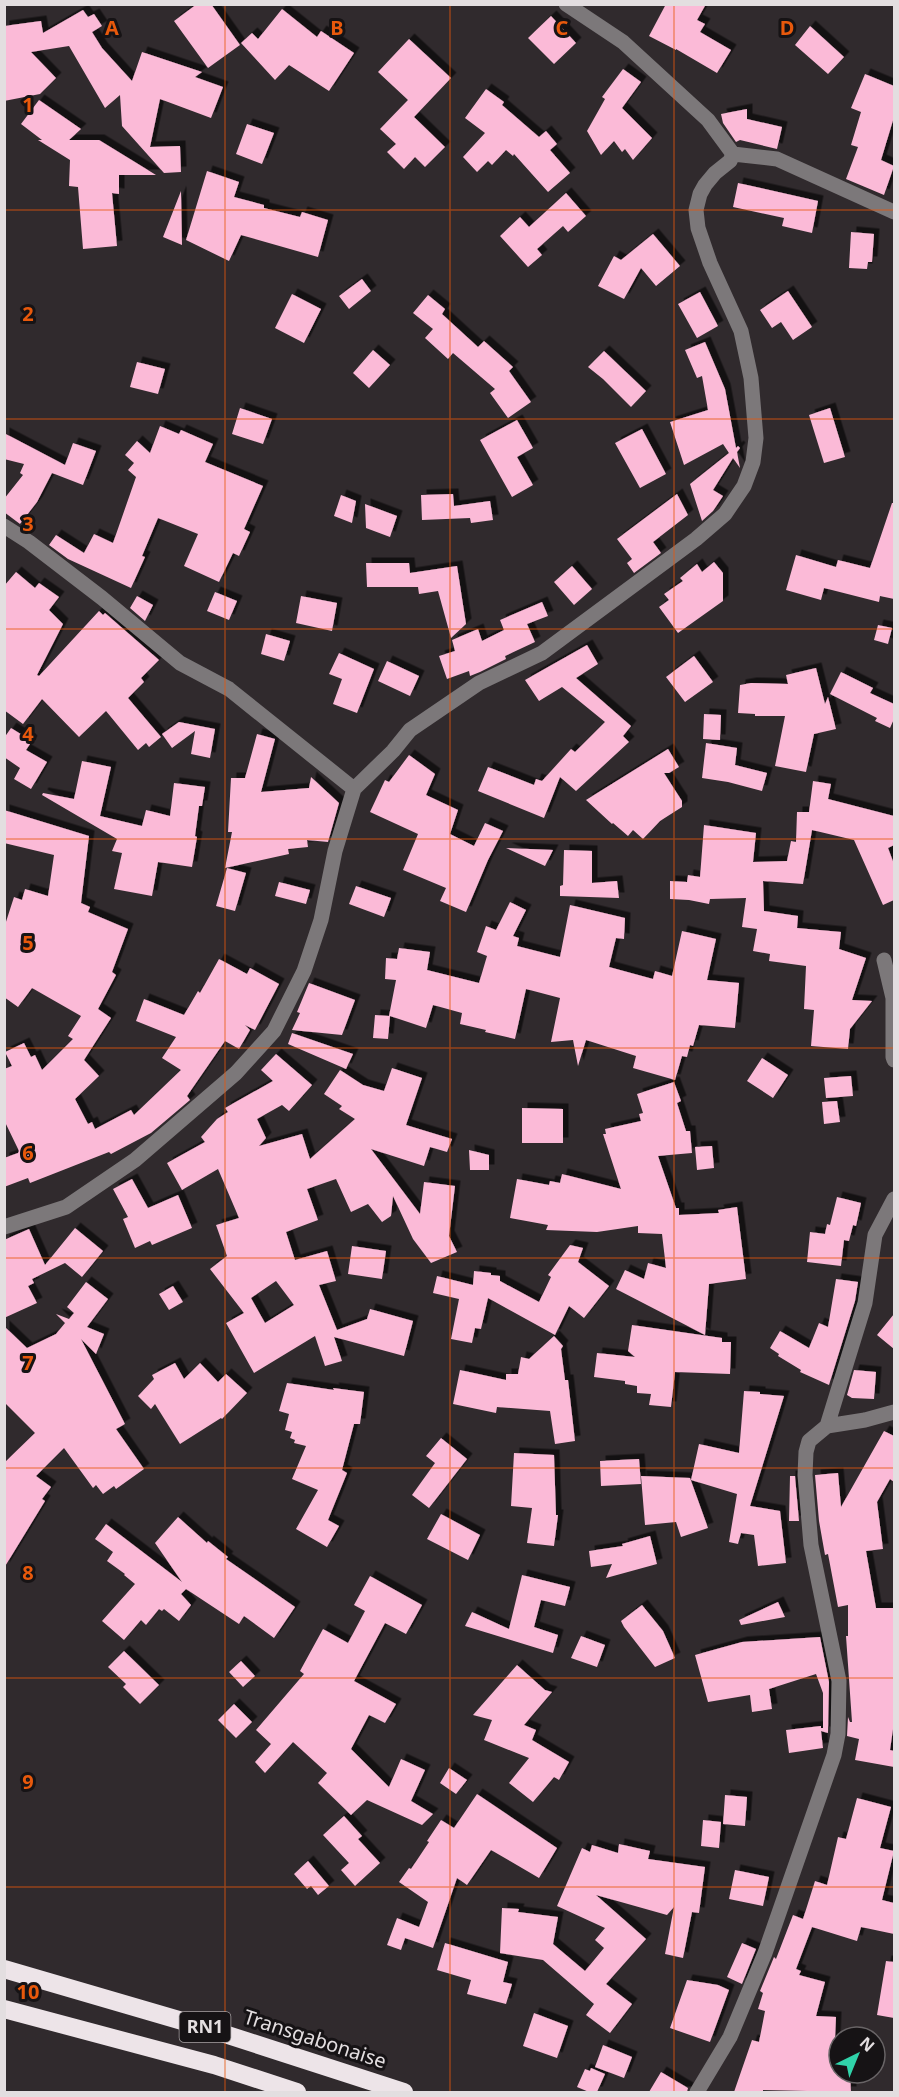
<svg xmlns="http://www.w3.org/2000/svg" width="899" height="2097" font-family="'Noto Sans',sans-serif">
<style>
.building{fill:#fbbad7;fill-rule:evenodd;filter:url(#shadow)}
.lines{fill:none;stroke-linecap:round;stroke-linejoin:round}
.minor{stroke:#7c787a;stroke-width:15}
.highway{stroke:#ede4e8;stroke-width:18}
.grid{fill:none;stroke:#e8590c;stroke-width:1.5;stroke-opacity:0.55}
.labels{text-anchor:middle;stroke-width:6;stroke-linejoin:round;paint-order:stroke}
.shield{fill:#161315;stroke:#a6a1a3;stroke-width:1.5}
.shield-label{font-size:18px;font-weight:bold;fill:#e3dee0}
.street-label{font-size:20px;fill:#e3dee0;stroke:#161315}
.grid-label{font-size:20px;text-anchor:middle;font-weight:bold;fill:#e8590c;stroke:#161315;stroke-width:6;stroke-linejoin:round;paint-order:stroke}
</style>
<defs>
<filter id="shadow"><feDropShadow dx="5.5" dy="-5.5" stdDeviation="0" flood-color="#0009"/></filter>
</defs>
<rect width="100%" height="100%" fill="#302a2d"/>
<path class="building" d="M 197,4 L 211,4 L 240,45 L 208,68 L 174,21 Z
M 666,4 L 706,4 L 697,20 L 705,24 L 700,32 L 731,50 L 717,73 L 676,49 L 676,50 L 649,36 Z
M 282,9 L 317,37 L 321,31 L 354,53 L 329,91 L 289,65 L 275,80 L 241,43 L 252,33 L 258,39 Z
M 83,10 L 88,17 L 94,14 L 102,26 L 92,32 L 102,48 L 132,81 L 142,52 L 202,72 L 195,77 L 223,87 L 211,118 L 160,99 L 150,147 L 180,146 L 181,172 L 164,173 L 122,126 L 120,95 L 105,108 L 69,46 L 31,52 L 56,78 L 40,94 L 4,101 L 4,26 L 41,21 L 43,33 Z
M 551,16 L 576,43 L 554,64 L 528,38 Z
M 810,26 L 844,57 L 828,74 L 795,45 Z
M 409,39 L 451,78 L 414,117 L 445,147 L 425,167 L 415,157 L 404,169 L 387,152 L 396,144 L 380,129 L 408,100 L 378,72 Z
M 623,69 L 641,82 L 622,108 L 652,138 L 633,160 L 625,149 L 622,152 L 614,141 L 601,155 L 587,131 L 605,99 L 602,97 Z
M 865,74 L 894,86 L 894,117 L 881,160 L 894,166 L 884,195 L 846,179 L 858,147 L 851,145 L 861,112 L 851,108 Z
M 486,89 L 504,102 L 502,105 L 539,137 L 546,131 L 557,144 L 550,150 L 570,173 L 548,192 L 514,154 L 513,156 L 506,150 L 492,165 L 488,161 L 477,172 L 463,157 L 485,133 L 465,118 Z
M 39,100 L 81,129 L 69,140 L 99,140 L 156,175 L 119,175 L 119,194 L 112,193 L 117,246 L 83,249 L 78,187 L 69,186 L 70,160 L 38,140 L 42,140 L 21,124 Z
M 747,109 L 747,119 L 782,127 L 777,149 L 740,140 L 736,142 L 723,123 L 721,114 Z
M 247,124 L 274,133 L 262,164 L 236,154 Z
M 207,171 L 239,182 L 234,197 L 264,205 L 264,208 L 300,217 L 302,212 L 328,220 L 318,257 L 241,235 L 229,261 L 186,240 Z
M 738,183 L 818,201 L 812,233 L 782,226 L 784,218 L 733,207 Z
M 181,191 L 182,245 L 163,237 Z
M 566,193 L 586,216 L 568,232 L 563,226 L 537,249 L 542,255 L 528,267 L 500,236 L 520,217 L 529,227 Z
M 851,232 L 874,234 L 872,262 L 868,262 L 867,269 L 849,268 Z
M 653,234 L 680,266 L 656,286 L 641,268 L 624,299 L 598,286 L 614,256 L 621,260 Z
M 362,279 L 371,291 L 349,309 L 339,296 Z
M 788,291 L 812,327 L 793,340 L 781,322 L 772,328 L 760,310 Z
M 700,292 L 718,326 L 697,338 L 678,304 Z
M 292,294 L 321,309 L 304,343 L 275,328 Z
M 428,295 L 445,309 L 442,314 L 478,347 L 484,341 L 513,367 L 509,371 L 531,402 L 508,418 L 490,393 L 495,389 L 453,353 L 448,359 L 425,338 L 433,329 L 413,313 Z
M 705,342 L 725,389 L 736,448 L 738,446 L 740,448 L 737,452 L 740,468 L 733,458 L 713,490 L 723,496 L 713,511 L 702,521 L 690,484 L 729,453 L 723,444 L 684,465 L 670,422 L 708,410 L 702,376 L 697,378 L 685,350 Z
M 373,350 L 390,365 L 369,388 L 353,373 Z
M 604,351 L 646,391 L 631,407 L 603,379 L 588,367 Z
M 137,362 L 165,369 L 158,394 L 130,387 Z
M 240,408 L 272,419 L 263,444 L 232,434 Z
M 830,408 L 845,457 L 824,463 L 809,415 Z
M 517,420 L 533,448 L 517,457 L 533,485 L 512,497 L 480,440 Z
M 160,426 L 179,434 L 181,430 L 213,444 L 205,462 L 263,486 L 244,529 L 250,532 L 239,556 L 233,553 L 219,582 L 184,566 L 198,534 L 158,518 L 142,556 L 145,557 L 131,588 L 68,559 L 49,545 L 56,535 L 84,553 L 94,534 L 113,543 L 136,477 L 128,470 L 134,463 L 125,455 L 137,441 L 150,453 Z
M 642,429 L 666,474 L 640,488 L 615,443 Z
M 4,433 L 65,465 L 73,443 L 96,451 L 83,485 L 52,473 L 37,502 L 20,524 L 4,512 L 4,499 L 23,475 L 20,473 L 24,464 L 4,459 Z
M 453,494 L 454,506 L 490,501 L 493,520 L 471,523 L 470,518 L 422,520 L 421,495 Z
M 677,494 L 688,515 L 653,542 L 661,553 L 634,573 L 627,563 L 632,559 L 617,539 Z
M 341,495 L 356,501 L 352,523 L 334,516 Z
M 892,503 L 894,503 L 894,599 L 880,596 L 879,602 L 824,588 L 821,600 L 786,590 L 796,555 L 836,567 L 838,560 L 870,568 Z
M 365,504 L 397,516 L 390,537 L 366,528 Z
M 714,562 L 723,573 L 723,601 L 678,633 L 659,607 L 669,600 L 664,594 L 683,581 L 680,578 L 697,564 L 702,572 Z
M 366,563 L 409,563 L 410,573 L 457,566 L 466,624 L 451,638 L 438,591 L 419,594 L 418,587 L 367,587 Z
M 572,566 L 592,589 L 574,605 L 554,582 Z
M 16,572 L 35,588 L 39,583 L 59,597 L 49,610 L 63,624 L 37,675 L 39,676 L 99,611 L 103,615 L 105,613 L 159,660 L 141,678 L 144,682 L 128,698 L 161,737 L 149,747 L 146,743 L 138,750 L 106,711 L 79,737 L 42,699 L 23,724 L 4,710 L 4,586 Z
M 215,592 L 237,601 L 229,620 L 207,611 Z
M 137,596 L 153,605 L 145,621 L 130,608 Z
M 301,596 L 337,603 L 332,631 L 296,623 Z
M 542,602 L 548,616 L 527,624 L 535,642 L 505,656 L 506,659 L 480,672 L 470,676 L 469,671 L 447,679 L 439,656 L 455,651 L 452,640 L 478,629 L 482,641 L 504,630 L 500,620 Z
M 878,625 L 892,628 L 888,644 L 874,640 Z
M 266,634 L 290,641 L 284,661 L 261,654 Z
M 587,645 L 598,664 L 576,678 L 631,726 L 623,736 L 629,742 L 576,791 L 560,777 L 544,818 L 478,791 L 488,767 L 534,785 L 536,779 L 542,781 L 571,749 L 575,752 L 605,722 L 562,687 L 539,701 L 525,680 Z
M 339,653 L 374,669 L 357,713 L 333,704 L 342,679 L 329,674 Z
M 694,656 L 713,682 L 685,702 L 666,677 Z
M 387,661 L 419,676 L 410,696 L 378,681 Z
M 816,668 L 825,704 L 828,697 L 836,729 L 814,734 L 806,772 L 775,766 L 785,716 L 755,716 L 755,714 L 738,713 L 740,685 L 751,683 L 788,684 L 786,675 Z
M 841,672 L 873,688 L 870,693 L 894,704 L 894,719 L 890,728 L 875,721 L 877,718 L 830,694 Z
M 704,714 L 721,715 L 720,740 L 703,739 Z
M 179,722 L 215,729 L 210,758 L 191,754 L 195,731 L 172,748 L 162,734 Z
M 11,728 L 32,741 L 26,750 L 47,762 L 31,789 L 14,779 L 20,768 L 4,757 L 4,738 Z
M 257,734 L 275,739 L 261,792 L 309,788 L 311,777 L 339,803 L 328,842 L 307,840 L 308,847 L 288,849 L 289,854 L 225,868 L 232,832 L 228,832 L 231,778 L 245,778 Z
M 706,743 L 737,748 L 735,765 L 767,773 L 762,791 L 728,782 L 702,778 Z
M 668,749 L 679,767 L 669,773 L 664,773 L 682,801 L 682,807 L 660,821 L 643,839 L 633,830 L 628,836 L 613,823 L 612,824 L 586,800 Z
M 409,755 L 435,774 L 426,795 L 458,810 L 450,834 L 474,846 L 485,823 L 503,831 L 488,860 L 466,912 L 440,901 L 446,888 L 403,870 L 418,834 L 370,812 L 385,780 L 389,782 Z
M 82,761 L 111,767 L 100,816 L 142,826 L 146,810 L 170,816 L 174,783 L 205,787 L 202,806 L 199,806 L 195,836 L 197,837 L 192,867 L 158,862 L 152,896 L 114,889 L 122,853 L 112,851 L 117,839 L 42,795 L 43,793 L 74,799 Z
M 813,781 L 831,784 L 828,799 L 894,816 L 894,845 L 888,848 L 894,864 L 894,900 L 883,905 L 854,840 L 812,830 L 803,884 L 763,881 L 764,911 L 798,916 L 797,928 L 841,932 L 839,949 L 866,958 L 852,1000 L 872,1001 L 850,1029 L 848,1049 L 811,1046 L 814,1010 L 804,1009 L 806,966 L 769,961 L 770,954 L 753,951 L 757,929 L 742,927 L 746,898 L 710,899 L 709,904 L 689,900 L 670,899 L 670,881 L 687,882 L 688,875 L 700,877 L 704,825 L 756,833 L 753,862 L 787,861 L 791,841 L 796,842 L 797,812 L 809,812 Z
M 4,810 L 89,836 L 81,903 L 90,907 L 88,912 L 128,929 L 112,972 L 116,975 L 98,1009 L 111,1018 L 84,1060 L 99,1076 L 75,1099 L 88,1124 L 92,1122 L 95,1129 L 131,1110 L 134,1115 L 181,1070 L 162,1058 L 176,1037 L 136,1021 L 144,999 L 184,1015 L 198,991 L 200,993 L 219,959 L 247,974 L 250,968 L 279,984 L 255,1030 L 245,1025 L 250,1030 L 239,1049 L 225,1041 L 187,1096 L 190,1100 L 151,1133 L 111,1154 L 109,1152 L 30,1183 L 28,1178 L 4,1187 L 4,1158 L 18,1153 L 19,1151 L 4,1120 L 4,1069 L 12,1066 L 5,1052 L 24,1043 L 31,1057 L 35,1055 L 42,1070 L 73,1039 L 68,1036 L 81,1016 L 32,988 L 18,1007 L 4,997 L 4,928 L 14,897 L 22,900 L 25,889 L 48,896 L 54,855 L 4,843 Z
M 506,848 L 553,850 L 545,866 Z
M 564,850 L 592,851 L 592,883 L 617,881 L 619,898 L 560,896 L 560,886 L 563,885 Z
M 227,868 L 246,873 L 235,911 L 216,906 Z
M 279,882 L 310,890 L 306,904 L 275,896 Z
M 356,886 L 391,898 L 384,917 L 349,904 Z
M 510,902 L 526,910 L 513,936 L 519,938 L 517,946 L 560,957 L 570,905 L 625,918 L 624,939 L 616,938 L 609,967 L 653,979 L 655,971 L 672,976 L 682,931 L 716,939 L 707,980 L 739,983 L 735,1028 L 699,1025 L 693,1046 L 690,1045 L 687,1057 L 682,1056 L 675,1080 L 633,1068 L 636,1056 L 586,1040 L 578,1066 L 573,1040 L 551,1042 L 560,998 L 526,989 L 515,1039 L 485,1032 L 486,1030 L 460,1024 L 462,1013 L 433,1005 L 426,1028 L 390,1016 L 388,1039 L 373,1038 L 375,1015 L 389,1016 L 396,980 L 385,979 L 386,958 L 397,959 L 399,948 L 430,952 L 427,970 L 479,983 L 487,956 L 477,952 L 486,926 L 496,930 Z
M 309,983 L 355,1000 L 342,1035 L 292,1030 L 300,1013 L 297,1012 Z
M 292,1033 L 353,1054 L 346,1069 L 288,1044 Z
M 276,1054 L 312,1085 L 289,1111 L 282,1105 L 257,1119 L 266,1138 L 259,1146 L 302,1134 L 310,1159 L 355,1119 L 339,1109 L 342,1106 L 324,1094 L 340,1070 L 363,1085 L 384,1091 L 392,1068 L 422,1078 L 406,1125 L 452,1139 L 447,1152 L 430,1147 L 424,1166 L 371,1149 L 420,1214 L 424,1182 L 455,1186 L 449,1236 L 457,1252 L 431,1263 L 413,1239 L 393,1196 L 391,1216 L 382,1222 L 368,1204 L 351,1212 L 336,1179 L 307,1189 L 318,1220 L 286,1232 L 295,1260 L 327,1251 L 336,1281 L 319,1285 L 337,1330 L 367,1319 L 370,1309 L 413,1321 L 404,1356 L 334,1337 L 342,1361 L 325,1366 L 315,1336 L 254,1373 L 226,1323 L 244,1313 L 210,1269 L 227,1256 L 216,1225 L 239,1218 L 218,1169 L 182,1190 L 167,1163 L 205,1142 L 201,1137 L 217,1119 L 228,1112 L 225,1108 L 273,1081 L 261,1070 ZM 276,1281 L 294,1305 L 265,1323 L 251,1298 Z
M 762,1058 L 788,1075 L 773,1098 L 747,1081 Z
M 851,1076 L 853,1096 L 826,1098 L 824,1078 Z
M 674,1082 L 681,1101 L 677,1103 L 686,1131 L 690,1131 L 692,1153 L 658,1156 L 676,1208 L 679,1208 L 679,1215 L 719,1213 L 718,1210 L 737,1207 L 746,1279 L 709,1284 L 705,1335 L 616,1289 L 625,1270 L 644,1279 L 648,1263 L 666,1268 L 662,1234 L 638,1233 L 638,1226 L 597,1232 L 546,1230 L 548,1225 L 510,1218 L 517,1179 L 549,1185 L 550,1181 L 560,1183 L 562,1174 L 621,1189 L 603,1134 L 606,1134 L 605,1129 L 641,1121 L 639,1114 L 643,1113 L 637,1094 Z
M 837,1101 L 840,1122 L 824,1124 L 822,1102 Z
M 522,1108 L 563,1109 L 563,1143 L 522,1143 Z
M 712,1146 L 714,1168 L 697,1170 L 695,1147 Z
M 469,1150 L 489,1155 L 489,1170 L 470,1170 Z
M 132,1179 L 148,1208 L 178,1195 L 192,1228 L 152,1245 L 150,1241 L 135,1248 L 123,1219 L 128,1217 L 113,1189 Z
M 837,1197 L 861,1203 L 856,1226 L 853,1225 L 849,1241 L 844,1240 L 841,1266 L 807,1262 L 810,1232 L 825,1234 L 827,1224 L 830,1225 Z
M 75,1228 L 103,1251 L 82,1277 L 65,1263 L 32,1279 L 34,1283 L 28,1286 L 37,1303 L 4,1318 L 4,1240 L 29,1229 L 45,1265 Z
M 570,1245 L 583,1248 L 578,1262 L 609,1286 L 584,1318 L 569,1306 L 555,1335 L 488,1298 L 481,1329 L 475,1328 L 472,1343 L 451,1339 L 459,1299 L 433,1293 L 437,1276 L 473,1285 L 474,1271 L 491,1273 L 491,1275 L 500,1276 L 500,1281 L 539,1302 L 551,1277 L 548,1275 Z
M 352,1246 L 386,1251 L 382,1279 L 348,1274 Z
M 836,1279 L 858,1282 L 855,1301 L 829,1385 L 800,1372 L 801,1370 L 778,1356 L 779,1354 L 770,1348 L 780,1331 L 809,1348 L 819,1323 L 828,1327 Z
M 86,1282 L 108,1299 L 87,1327 L 104,1334 L 96,1354 L 81,1339 L 125,1424 L 116,1429 L 144,1469 L 116,1489 L 114,1486 L 103,1494 L 96,1485 L 93,1488 L 64,1448 L 36,1476 L 51,1487 L 42,1499 L 45,1501 L 4,1568 L 4,1463 L 35,1433 L 4,1402 L 4,1326 L 27,1348 L 56,1334 L 65,1323 L 56,1314 L 69,1319 L 74,1313 L 67,1307 Z
M 173,1286 L 183,1302 L 169,1310 L 159,1294 Z
M 894,1314 L 894,1349 L 877,1335 Z
M 632,1325 L 722,1338 L 722,1342 L 731,1342 L 730,1374 L 675,1372 L 671,1407 L 649,1405 L 651,1394 L 637,1393 L 637,1386 L 625,1384 L 625,1381 L 594,1377 L 597,1353 L 635,1357 L 628,1351 Z
M 554,1336 L 563,1346 L 561,1349 L 565,1380 L 568,1380 L 575,1441 L 555,1444 L 550,1411 L 497,1407 L 496,1413 L 453,1404 L 460,1370 L 506,1380 L 506,1374 L 518,1374 L 521,1357 L 529,1359 Z
M 175,1363 L 184,1379 L 200,1363 L 218,1382 L 226,1374 L 247,1393 L 222,1419 L 221,1418 L 180,1444 L 155,1404 L 151,1409 L 138,1396 L 154,1379 L 152,1375 Z
M 854,1370 L 876,1372 L 874,1399 L 852,1398 L 847,1395 Z
M 287,1383 L 334,1390 L 333,1388 L 364,1392 L 360,1424 L 354,1424 L 342,1470 L 347,1473 L 328,1520 L 339,1526 L 327,1547 L 296,1529 L 318,1490 L 292,1479 L 306,1446 L 294,1443 L 295,1440 L 290,1438 L 292,1432 L 285,1430 L 289,1414 L 279,1411 Z
M 744,1391 L 760,1392 L 760,1394 L 784,1396 L 750,1506 L 780,1511 L 786,1563 L 758,1566 L 754,1535 L 741,1533 L 738,1544 L 729,1542 L 737,1494 L 691,1480 L 699,1444 L 739,1453 Z
M 884,1431 L 894,1436 L 894,1482 L 890,1479 L 877,1502 L 883,1549 L 866,1551 L 876,1608 L 894,1608 L 894,1722 L 890,1750 L 894,1751 L 894,1767 L 855,1760 L 859,1739 L 847,1736 L 848,1717 L 850,1722 L 852,1722 L 846,1636 L 848,1636 L 848,1605 L 838,1607 L 828,1554 L 825,1555 L 819,1521 L 815,1475 L 838,1473 L 841,1507 Z
M 441,1438 L 467,1459 L 429,1508 L 412,1495 L 435,1463 L 426,1456 Z
M 514,1453 L 554,1455 L 556,1515 L 558,1515 L 554,1546 L 527,1543 L 532,1508 L 511,1506 Z
M 639,1459 L 641,1484 L 601,1486 L 600,1461 Z
M 641,1476 L 690,1478 L 708,1528 L 681,1537 L 676,1522 L 645,1525 Z
M 790,1476 L 795,1476 L 799,1521 L 789,1521 Z
M 441,1514 L 480,1535 L 468,1560 L 427,1539 Z
M 178,1517 L 207,1543 L 208,1541 L 228,1557 L 226,1559 L 295,1607 L 274,1638 L 244,1616 L 239,1624 L 186,1589 L 181,1594 L 191,1605 L 179,1621 L 164,1609 L 162,1611 L 159,1609 L 146,1625 L 141,1620 L 124,1640 L 102,1621 L 135,1584 L 124,1575 L 125,1574 L 107,1561 L 113,1552 L 95,1539 L 106,1524 L 182,1582 L 155,1543 Z
M 650,1536 L 657,1564 L 606,1578 L 612,1564 L 591,1567 L 589,1551 L 623,1546 L 622,1544 Z
M 522,1575 L 570,1587 L 565,1606 L 541,1600 L 534,1627 L 558,1635 L 553,1653 L 465,1626 L 472,1612 L 509,1629 Z
M 370,1576 L 422,1605 L 406,1634 L 385,1623 L 354,1681 L 396,1704 L 385,1723 L 369,1715 L 351,1749 L 389,1787 L 401,1759 L 425,1770 L 411,1801 L 433,1814 L 422,1825 L 367,1800 L 351,1815 L 318,1783 L 327,1773 L 293,1742 L 265,1773 L 255,1762 L 271,1744 L 256,1730 L 304,1674 L 300,1671 L 323,1629 L 348,1643 L 365,1611 L 354,1605 Z
M 778,1602 L 785,1617 L 741,1625 L 739,1620 Z
M 642,1605 L 663,1631 L 675,1658 L 655,1667 L 624,1627 L 621,1621 Z
M 581,1636 L 605,1645 L 597,1667 L 571,1658 Z
M 820,1637 L 829,1682 L 828,1733 L 821,1731 L 823,1748 L 789,1753 L 786,1730 L 821,1726 L 821,1728 L 823,1728 L 823,1693 L 816,1674 L 769,1689 L 772,1709 L 752,1712 L 750,1695 L 708,1702 L 695,1655 L 742,1642 Z
M 124,1651 L 159,1685 L 140,1704 L 123,1687 L 126,1684 L 108,1667 Z
M 241,1661 L 255,1676 L 243,1687 L 229,1672 Z
M 517,1665 L 545,1690 L 552,1692 L 524,1725 L 536,1730 L 532,1740 L 569,1762 L 559,1780 L 554,1777 L 533,1802 L 509,1783 L 529,1758 L 484,1740 L 492,1720 L 473,1715 Z
M 234,1704 L 252,1722 L 236,1738 L 218,1720 Z
M 449,1768 L 467,1780 L 456,1794 L 440,1783 Z
M 477,1794 L 557,1848 L 539,1878 L 491,1850 L 467,1885 L 457,1878 L 433,1948 L 405,1938 L 401,1950 L 387,1945 L 397,1918 L 419,1927 L 428,1902 L 399,1882 L 409,1868 L 411,1869 L 429,1842 L 427,1841 L 441,1820 L 454,1828 Z
M 725,1795 L 747,1797 L 745,1826 L 723,1824 Z
M 857,1798 L 891,1807 L 880,1848 L 894,1851 L 882,1900 L 894,1903 L 894,1934 L 861,1927 L 857,1941 L 812,1927 L 796,1969 L 801,1971 L 799,1975 L 825,1982 L 816,2016 L 836,2017 L 834,2061 L 839,2061 L 839,2073 L 850,2073 L 851,2092 L 763,2090 L 763,2092 L 734,2092 L 752,2040 L 759,2042 L 765,2011 L 758,2009 L 763,1993 L 760,1991 L 774,1957 L 776,1959 L 793,1915 L 803,1919 L 815,1881 L 827,1885 L 838,1837 L 846,1839 Z
M 344,1816 L 362,1836 L 358,1839 L 380,1863 L 355,1886 L 341,1870 L 349,1863 L 323,1835 Z
M 703,1820 L 721,1822 L 719,1848 L 701,1846 Z
M 619,1844 L 650,1851 L 648,1859 L 705,1867 L 699,1913 L 692,1912 L 683,1958 L 665,1954 L 674,1907 L 667,1915 L 596,1895 L 646,1939 L 606,1984 L 632,2004 L 610,2033 L 586,2015 L 594,2004 L 543,1960 L 500,1953 L 502,1908 L 519,1909 L 518,1912 L 558,1917 L 553,1944 L 585,1971 L 604,1948 L 595,1940 L 605,1928 L 557,1906 L 582,1848 L 590,1852 L 592,1845 L 618,1853 Z
M 308,1861 L 329,1886 L 318,1895 L 311,1886 L 307,1889 L 294,1874 Z
M 735,1870 L 769,1877 L 763,1906 L 729,1899 Z
M 445,1943 L 508,1962 L 503,1982 L 512,1984 L 506,2004 L 467,1994 L 471,1980 L 437,1970 Z
M 742,1943 L 756,1949 L 742,1984 L 727,1977 Z
M 886,1961 L 894,1962 L 894,2018 L 877,2015 Z
M 687,1980 L 718,1985 L 729,1990 L 710,2042 L 670,2028 Z
M 534,2013 L 568,2026 L 557,2058 L 523,2046 Z
M 603,2045 L 632,2057 L 624,2078 L 595,2067 Z
M 591,2068 L 605,2074 L 597,2092 L 589,2092 L 577,2087 L 585,2069 L 590,2071 Z
M 661,2072 L 688,2088 L 687,2092 L 649,2092 Z"/>
<g class="lines">
<path class="minor" d="M 566,4 L 623,42 L 708,120 L 733,154 L 777,159 L 894,212
M 4,526 L 29,542 L 102,598 L 180,663 L 229,689 L 354,789
M 884,960 L 893,998 L 893,1057 L 894,1060
M 4,1227 L 66,1207 L 135,1160 L 236,1073 L 274,1031 L 304,971 L 321,920 L 335,851 L 354,789 L 393,751 L 410,730 L 479,683 L 542,653 L 696,539 L 725,514 L 744,486 L 753,462 L 756,438 L 751,378 L 741,331 L 710,263 L 698,228 L 696,210 L 700,194 L 705,185 L 715,173 L 730,161 L 733,154
M 827,1426 L 865,1420 L 894,1412
M 697,2092 L 730,2037 L 765,1953 L 834,1755 L 838,1734 L 839,1681 L 811,1545 L 805,1475 L 806,1452 L 809,1441 L 827,1426 L 865,1303 L 875,1235 L 894,1199"/>
<path class="highway" d="M 4,1969 L 206,2028 L 404,2092
M 4,2009 L 214,2065 L 297,2092"/>
</g>
<path class="grid" d="M 225,4 L 225,2092M 450,4 L 450,2092M 674,4 L 674,2092M 4,210 L 894,210M 4,419 L 894,419M 4,629 L 894,629M 4,839 L 894,839M 4,1048 L 894,1048M 4,1258 L 894,1258M 4,1468 L 894,1468M 4,1678 L 894,1678M 4,1887 L 894,1887"/>
<g class="labels">
<rect class="shield" x="179.5" y="2012" width="51" height="30" rx="4.5"/>
<g class="shield-label">
<text x="205" y="2033">RN1</text>
</g>
<g class="street-label">
<text transform="translate(315 2039) rotate(18)" y="7">Transgabonaise</text>
</g>
</g>
<g class="grid-label">
<text x="112" y="35">A</text>
<text x="337" y="35">B</text>
<text x="562" y="35">C</text>
<text x="787" y="35">D</text>
<text x="28" y="112">1</text>
<text x="28" y="321">2</text>
<text x="28" y="531">3</text>
<text x="28" y="741">4</text>
<text x="28" y="950">5</text>
<text x="28" y="1160">6</text>
<text x="28" y="1370">7</text>
<text x="28" y="1580">8</text>
<text x="28" y="1789">9</text>
<text x="28" y="1999">10</text>
</g>
<rect width="899" height="2097" fill="none" stroke="#e3dee0" stroke-width="12"/>
<g transform="translate(857 2055) rotate(43)"><circle r="28" fill="#161315" stroke="#686466" stroke-width="1.5"/>
<path d="M0-4.5L10 22L0 15L-10 22Z" fill="#30d4aa"/>
<text y="-9" font-size="16" font-weight="bold" text-anchor="middle" fill="#e3dee0">N</text>
</g>
</svg>
